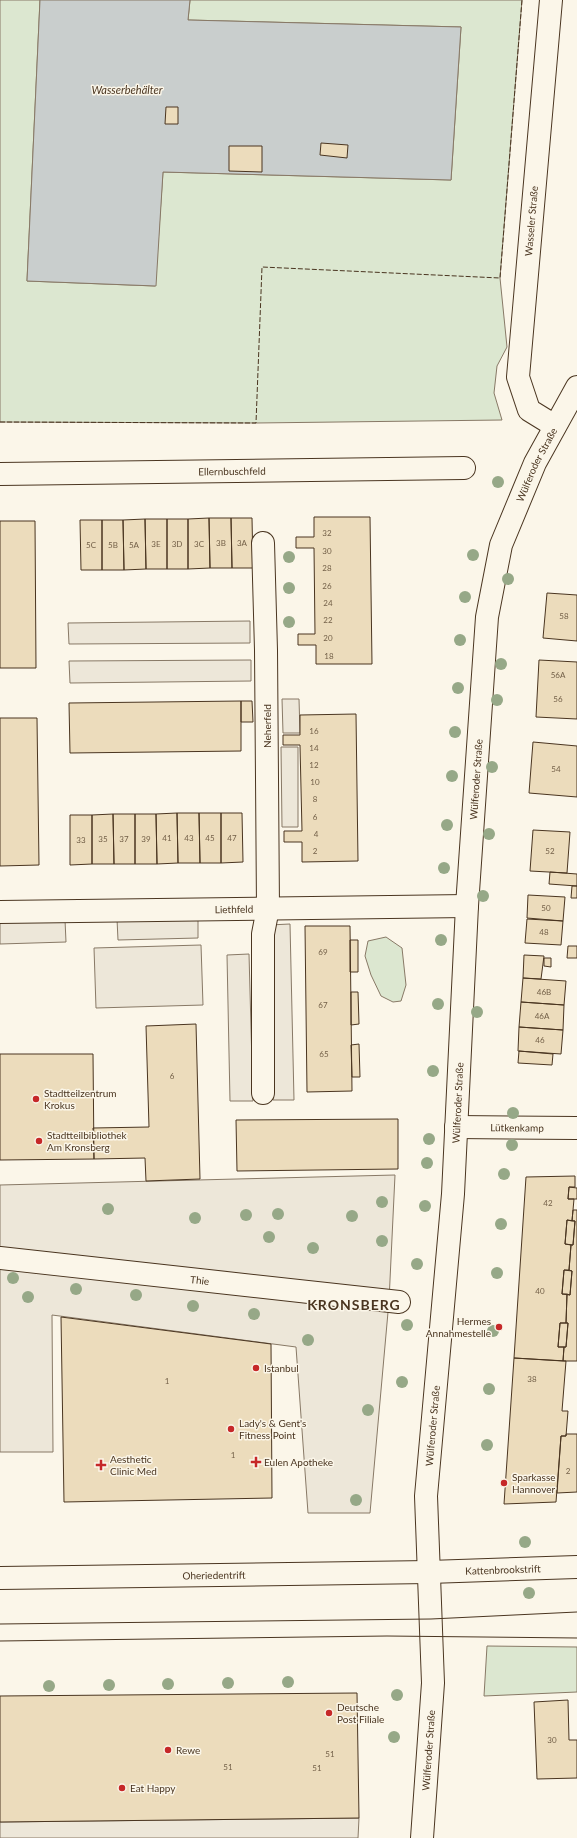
<svg xmlns="http://www.w3.org/2000/svg" width="577" height="1838" font-family="Lato,sans-serif">
<style>
.green{fill:#dce7d0;stroke:#887966}
.parking{fill:#ede7d9;stroke:#887966}
.water{fill:#c9cecd;stroke:#887966}
.building{fill:#ecdcbc;stroke:#4a3520}
.lines{fill:none;stroke-linecap:round;stroke-linejoin:round}
.minor-casing{stroke:#4a3520;stroke-width:24}
.major-casing{stroke:#4a3520;stroke-width:24}
.minor{stroke:#fbf6e9;stroke-width:22}
.major{stroke:#fbf6e9;stroke-width:22}
.tram{stroke:#4a3520;stroke-width:1}
.fence{stroke:#4a3520;stroke-width:1;stroke-dasharray:5 2;stroke-linecap:butt}
.tree{fill:#96a887}
.poi-dot{fill:#c62828;stroke:#fbf6e9;stroke-width:1.5}
.labels{text-anchor:middle;stroke-width:3;stroke-linejoin:round;paint-order:stroke}
.number-label{font-size:8px;fill:#725f47}
.street-label{font-size:10px;fill:#4a3520;stroke:#fbf6e9}
.poi-label{font-size:10px;fill:#4a3520;stroke:#fbf6e9;text-anchor:start}
.water-label{font-size:11px;font-style:italic;fill:#4a3520;stroke:#fbf6e9}
.district-label{font-size:14px;font-weight:bold;letter-spacing:1px;fill:#4a3520;stroke:#fbf6e9}
</style>
<rect width="100%" height="100%" fill="#fbf6e9"/>
<path class="green" d="M 0,0 L 40,0 L 27,281 L 155,286 L 163,172 L 451,180 L 461,27 L 188,20 L 190,0 L 522,0 L 500,278 L 507,347 L 497,366 L 494,393 L 502,420 L 256,423 L 0,422 Z
M 386,937 L 402,948 L 406,985 L 401,1001 L 393,1002 L 381,996 L 371,975 L 365,956 L 368,941 Z
M 487,1646 L 577,1647 L 577,1692 L 484,1696 Z"/>
<path class="parking" d="M 250,621 L 250,643 L 69,644 L 68,623 Z
M 251,660 L 251,681 L 70,683 L 69,661 Z
M 282,699 L 299,699 L 300,733 L 283,733 Z
M 281,747 L 298,747 L 298,827 L 282,827 Z
M 198,917 L 198,938 L 118,940 L 117,919 Z
M 65,920 L 66,942 L 0,944 L 0,921 Z
M 290,924 L 294,1100 L 273,1100 L 269,925 Z
M 201,945 L 203,1005 L 96,1008 L 94,948 Z
M 249,954 L 253,1101 L 230,1101 L 227,955 Z
M 395,1175 L 389,1301 L 370,1513 L 308,1513 L 296,1347 L 52,1315 L 53,1452 L 0,1452 L 0,1185 Z
M 359,1818 L 358,1838 L 0,1838 L 0,1822 Z"/>
<path class="water" d="M 40,0 L 190,0 L 188,20 L 461,27 L 451,180 L 163,172 L 156,286 L 27,281 Z"/>
<path class="building" d="M 166,107 L 178,107 L 178,124 L 165,124 Z
M 321,143 L 348,145 L 347,158 L 320,155 Z
M 229,146 L 262,146 L 262,172 L 229,171 Z
M 314,517 L 370,517 L 372,664 L 316,664 L 316,645 L 298,645 L 298,634 L 315,634 L 314,548 L 296,548 L 296,537 L 314,537 Z
M 209,518 L 210,568 L 188,569 L 188,519 Z
M 209,518 L 231,518 L 232,568 L 210,568 Z
M 231,518 L 252,518 L 253,568 L 232,568 Z
M 145,519 L 146,569 L 124,570 L 123,520 Z
M 145,519 L 167,519 L 167,569 L 146,569 Z
M 167,519 L 188,519 L 188,569 L 167,569 Z
M 80,520 L 102,520 L 102,570 L 81,570 Z
M 102,520 L 123,520 L 124,570 L 102,570 Z
M 0,521 L 35,521 L 36,668 L 0,668 Z
M 547,593 L 577,595 L 577,641 L 543,638 Z
M 539,660 L 577,662 L 577,719 L 536,717 Z
M 241,701 L 252,701 L 253,722 L 241,722 Z
M 241,701 L 241,751 L 70,753 L 69,703 Z
M 356,714 L 358,861 L 302,862 L 302,842 L 284,842 L 284,831 L 302,831 L 300,745 L 283,745 L 283,735 L 300,735 L 300,715 Z
M 0,718 L 37,718 L 39,865 L 0,866 Z
M 533,742 L 577,746 L 577,797 L 529,793 Z
M 177,813 L 178,863 L 157,864 L 156,814 Z
M 177,813 L 199,813 L 200,863 L 178,863 Z
M 199,813 L 221,813 L 221,863 L 200,863 Z
M 221,813 L 242,813 L 243,862 L 221,863 Z
M 113,814 L 114,864 L 92,864 L 92,815 Z
M 113,814 L 135,814 L 135,864 L 114,864 Z
M 135,814 L 156,814 L 157,864 L 135,864 Z
M 70,815 L 92,815 L 92,864 L 70,865 Z
M 533,830 L 570,832 L 567,873 L 530,871 Z
M 550,872 L 577,874 L 577,886 L 549,884 Z
M 572,886 L 577,886 L 577,898 L 571,898 Z
M 528,895 L 565,897 L 563,921 L 527,918 Z
M 527,919 L 563,921 L 561,945 L 525,943 Z
M 305,926 L 350,926 L 352,1091 L 307,1092 Z
M 350,940 L 358,940 L 358,972 L 350,972 Z
M 568,946 L 577,946 L 577,958 L 567,958 Z
M 524,955 L 544,956 L 541,979 L 523,978 Z
M 544,958 L 551,958 L 551,967 L 544,966 Z
M 523,978 L 566,981 L 564,1005 L 521,1002 Z
M 351,992 L 358,992 L 359,1024 L 351,1025 Z
M 521,1002 L 564,1005 L 563,1030 L 519,1027 Z
M 196,1024 L 200,1179 L 146,1181 L 145,1158 L 94,1159 L 93,1128 L 149,1127 L 146,1026 Z
M 519,1027 L 563,1030 L 561,1054 L 518,1051 Z
M 359,1044 L 360,1077 L 352,1077 L 351,1045 Z
M 519,1051 L 553,1054 L 552,1065 L 518,1063 Z
M 0,1054 L 93,1054 L 94,1159 L 0,1160 Z
M 398,1119 L 398,1169 L 237,1171 L 236,1120 Z
M 575,1176 L 575,1187 L 569,1187 L 568,1199 L 574,1199 L 572,1221 L 567,1220 L 565,1244 L 571,1245 L 569,1270 L 564,1270 L 562,1294 L 567,1294 L 566,1323 L 560,1323 L 558,1347 L 564,1347 L 563,1361 L 514,1358 L 526,1177 Z
M 569,1187 L 577,1188 L 577,1199 L 568,1199 Z
M 573,1210 L 577,1210 L 577,1361 L 563,1361 L 564,1347 L 566,1347 L 568,1323 L 566,1323 L 567,1294 L 570,1295 L 572,1271 L 569,1270 L 571,1245 L 573,1245 L 575,1221 L 572,1221 Z
M 567,1220 L 575,1221 L 573,1245 L 565,1244 Z
M 564,1270 L 572,1271 L 570,1295 L 562,1294 Z
M 61,1317 L 271,1344 L 272,1498 L 64,1502 Z
M 560,1323 L 568,1323 L 566,1347 L 558,1347 Z
M 514,1358 L 566,1361 L 562,1411 L 568,1411 L 566,1436 L 561,1436 L 556,1502 L 504,1504 Z
M 566,1434 L 577,1434 L 577,1492 L 557,1493 L 561,1436 L 566,1436 Z
M 357,1693 L 359,1818 L 0,1822 L 0,1696 Z
M 568,1700 L 569,1740 L 577,1740 L 577,1778 L 537,1779 L 534,1702 Z"/>
<g class="lines">
<g class="minor-casing">
<g id="minor">
<path d="M 551,0 L 518,377 L 529,410 L 555,426"/>
<path id="s1" d="M 0,474 L 464,468"/>
<path id="s2" d="M 0,912 L 467,906"/>
<path d="M 263,1093 L 263,934 L 268,908 L 266,650 L 263,543"/>
<path id="s3" d="M 456,1127 L 577,1128"/>
<path id="s4" d="M 0,1258 L 399,1302"/>
<path id="s5" d="M 0,1578 L 429,1572"/>
</g>
</g>
<g class="major-casing">
<g id="major">
<path id="s6" d="M 429,1572 L 577,1567"/>
<path id="s7" d="M 422,1838 L 433,1683 L 426,1496 L 453,1194 L 467,906 L 487,617 L 501,545 L 535,463 L 577,387"/>
</g>
</g>
<use href="#minor" class="minor"/>
<use href="#major" class="major"/>
<path class="tram" d="M 0,1624 L 431,1619 L 577,1612
M 0,1641 L 387,1636 L 577,1638"/>
<path class="fence" d="M 0,422 L 256,423 L 262,267 L 500,278 L 522,0"/>
</g>
<g class="tree">
<circle cx="498" cy="482" r="6"/>
<circle cx="473" cy="555" r="6"/>
<circle cx="289" cy="557" r="6"/>
<circle cx="508" cy="579" r="6"/>
<circle cx="289" cy="588" r="6"/>
<circle cx="465" cy="597" r="6"/>
<circle cx="289" cy="622" r="6"/>
<circle cx="460" cy="640" r="6"/>
<circle cx="501" cy="664" r="6"/>
<circle cx="458" cy="688" r="6"/>
<circle cx="497" cy="700" r="6"/>
<circle cx="455" cy="732" r="6"/>
<circle cx="492" cy="767" r="6"/>
<circle cx="452" cy="776" r="6"/>
<circle cx="447" cy="825" r="6"/>
<circle cx="489" cy="834" r="6"/>
<circle cx="444" cy="868" r="6"/>
<circle cx="483" cy="896" r="6"/>
<circle cx="441" cy="940" r="6"/>
<circle cx="438" cy="1004" r="6"/>
<circle cx="477" cy="1012" r="6"/>
<circle cx="433" cy="1071" r="6"/>
<circle cx="513" cy="1113" r="6"/>
<circle cx="429" cy="1139" r="6"/>
<circle cx="512" cy="1145" r="6"/>
<circle cx="427" cy="1163" r="6"/>
<circle cx="504" cy="1174" r="6"/>
<circle cx="382" cy="1202" r="6"/>
<circle cx="425" cy="1206" r="6"/>
<circle cx="108" cy="1209" r="6"/>
<circle cx="278" cy="1214" r="6"/>
<circle cx="246" cy="1215" r="6"/>
<circle cx="352" cy="1216" r="6"/>
<circle cx="195" cy="1218" r="6"/>
<circle cx="501" cy="1224" r="6"/>
<circle cx="269" cy="1237" r="6"/>
<circle cx="382" cy="1241" r="6"/>
<circle cx="313" cy="1248" r="6"/>
<circle cx="417" cy="1264" r="6"/>
<circle cx="497" cy="1273" r="6"/>
<circle cx="13" cy="1278" r="6"/>
<circle cx="76" cy="1289" r="6"/>
<circle cx="136" cy="1295" r="6"/>
<circle cx="28" cy="1297" r="6"/>
<circle cx="193" cy="1306" r="6"/>
<circle cx="254" cy="1314" r="6"/>
<circle cx="407" cy="1325" r="6"/>
<circle cx="493" cy="1331" r="6"/>
<circle cx="308" cy="1340" r="6"/>
<circle cx="402" cy="1382" r="6"/>
<circle cx="489" cy="1389" r="6"/>
<circle cx="368" cy="1410" r="6"/>
<circle cx="487" cy="1445" r="6"/>
<circle cx="356" cy="1500" r="6"/>
<circle cx="525" cy="1542" r="6"/>
<circle cx="529" cy="1593" r="6"/>
<circle cx="288" cy="1682" r="6"/>
<circle cx="228" cy="1683" r="6"/>
<circle cx="168" cy="1684" r="6"/>
<circle cx="109" cy="1685" r="6"/>
<circle cx="49" cy="1686" r="6"/>
<circle cx="397" cy="1695" r="6"/>
<circle cx="394" cy="1737" r="6"/>
</g>
<g class="poi-dot">
<circle cx="36" cy="1099" r="4"/>
<circle cx="39" cy="1141" r="4"/>
<circle cx="499" cy="1327" r="4"/>
<circle cx="256" cy="1368" r="4"/>
<circle cx="231" cy="1429" r="4"/>
<path d="M254 1456h4v4h4v4h-4v4h-4v-4h-4v-4h4z"/>
<path d="M99 1459h4v4h4v4h-4v4h-4v-4h-4v-4h4z"/>
<circle cx="504" cy="1483" r="4"/>
<circle cx="329" cy="1713" r="4"/>
<circle cx="168" cy="1750" r="4"/>
<circle cx="122" cy="1788" r="4"/>
</g>
<g class="labels">
<g class="number-label">
<text x="327" y="536">32</text>
<text x="221" y="546">3B</text>
<text x="242" y="546">3A</text>
<text x="156" y="547">3E</text>
<text x="177" y="547">3D</text>
<text x="199" y="547">3C</text>
<text x="91" y="548">5C</text>
<text x="113" y="548">5B</text>
<text x="134" y="548">5A</text>
<text x="327" y="554">30</text>
<text x="327" y="571">28</text>
<text x="327" y="589">26</text>
<text x="328" y="606">24</text>
<text x="564" y="619">58</text>
<text x="328" y="623">22</text>
<text x="328" y="641">20</text>
<text x="329" y="659">18</text>
<text x="558" y="678">56A</text>
<text x="558" y="702">56</text>
<text x="314" y="734">16</text>
<text x="314" y="751">14</text>
<text x="314" y="768">12</text>
<text x="556" y="772">54</text>
<text x="315" y="785">10</text>
<text x="315" y="802">8</text>
<text x="315" y="820">6</text>
<text x="316" y="837">4</text>
<text x="167" y="841">41</text>
<text x="189" y="841">43</text>
<text x="210" y="841">45</text>
<text x="232" y="841">47</text>
<text x="103" y="842">35</text>
<text x="124" y="842">37</text>
<text x="146" y="842">39</text>
<text x="81" y="843">33</text>
<text x="315" y="854">2</text>
<text x="550" y="854">52</text>
<text x="546" y="911">50</text>
<text x="544" y="935">48</text>
<text x="323" y="955">69</text>
<text x="544" y="995">46B</text>
<text x="323" y="1008">67</text>
<text x="542" y="1019">46A</text>
<text x="540" y="1043">46</text>
<text x="324" y="1057">65</text>
<text x="172" y="1079">6</text>
<text x="548" y="1206">42</text>
<text x="540" y="1294">40</text>
<text x="532" y="1382">38</text>
<text x="167" y="1384">1</text>
<text x="233" y="1458">1</text>
<text x="568" y="1474">2</text>
<text x="552" y="1743">30</text>
<text x="330" y="1757">51</text>
<text x="228" y="1770">51</text>
<text x="317" y="1771">51</text>
</g>
<g class="street-label">
<text transform="translate(531 221) rotate(-85)" y="4">Wasseler Straße</text>
<text dy="4" stroke="none"><textPath href="#s7" startOffset="1385">Wülferoder Straße</textPath></text>
<text dy="4" stroke="none"><textPath href="#s1" startOffset="232">Ellernbuschfeld</textPath></text>
<text transform="translate(267 726) rotate(-90)" y="4">Neherfeld</text>
<text dy="4" stroke="none"><textPath href="#s7" startOffset="1061">Wülferoder Straße</textPath></text>
<text dy="4" stroke="none"><textPath href="#s2" startOffset="234">Liethfeld</textPath></text>
<text dy="4" stroke="none"><textPath href="#s7" startOffset="737">Wülferoder Straße</textPath></text>
<text dy="4" stroke="none"><textPath href="#s3" startOffset="61">Lütkenkamp</textPath></text>
<text dy="4" stroke="none"><textPath href="#s4" startOffset="201">Thie</textPath></text>
<text dy="4" stroke="none"><textPath href="#s7" startOffset="413">Wülferoder Straße</textPath></text>
<text dy="4" stroke="none"><textPath href="#s6" startOffset="74">Kattenbrookstrift</textPath></text>
<text dy="4" stroke="none"><textPath href="#s5" startOffset="214">Oheriedentrift</textPath></text>
<text dy="4" stroke="none"><textPath href="#s7" startOffset="88">Wülferoder Straße</textPath></text>
</g>
<g class="poi-label">
<text x="44" y="1097">Stadtteilzentrum<tspan x="44" dy="12">Krokus</tspan></text>
<text x="47" y="1139">Stadtteilbibliothek<tspan x="47" dy="12">Am Kronsberg</tspan></text>
<text x="491" y="1325" text-anchor="end">Hermes<tspan x="491" dy="12">Annahmestelle</tspan></text>
<text x="264" y="1372">Istanbul</text>
<text x="239" y="1427">Lady's &amp; Gent's<tspan x="239" dy="12">Fitness Point</tspan></text>
<text x="110" y="1463">Aesthetic<tspan x="110" dy="12">Clinic Med</tspan></text>
<text x="264" y="1466">Eulen Apotheke</text>
<text x="512" y="1481">Sparkasse<tspan x="512" dy="12">Hannover</tspan></text>
<text x="337" y="1711">Deutsche<tspan x="337" dy="12">Post Filiale</tspan></text>
<text x="176" y="1754">Rewe</text>
<text x="130" y="1792">Eat Happy</text>
</g>
<g class="water-label">
<text x="127" y="94">Wasserbehälter</text>
</g>
<g class="district-label">
<text x="354" y="1310">KRONSBERG</text>
</g>
</g>
</svg>
